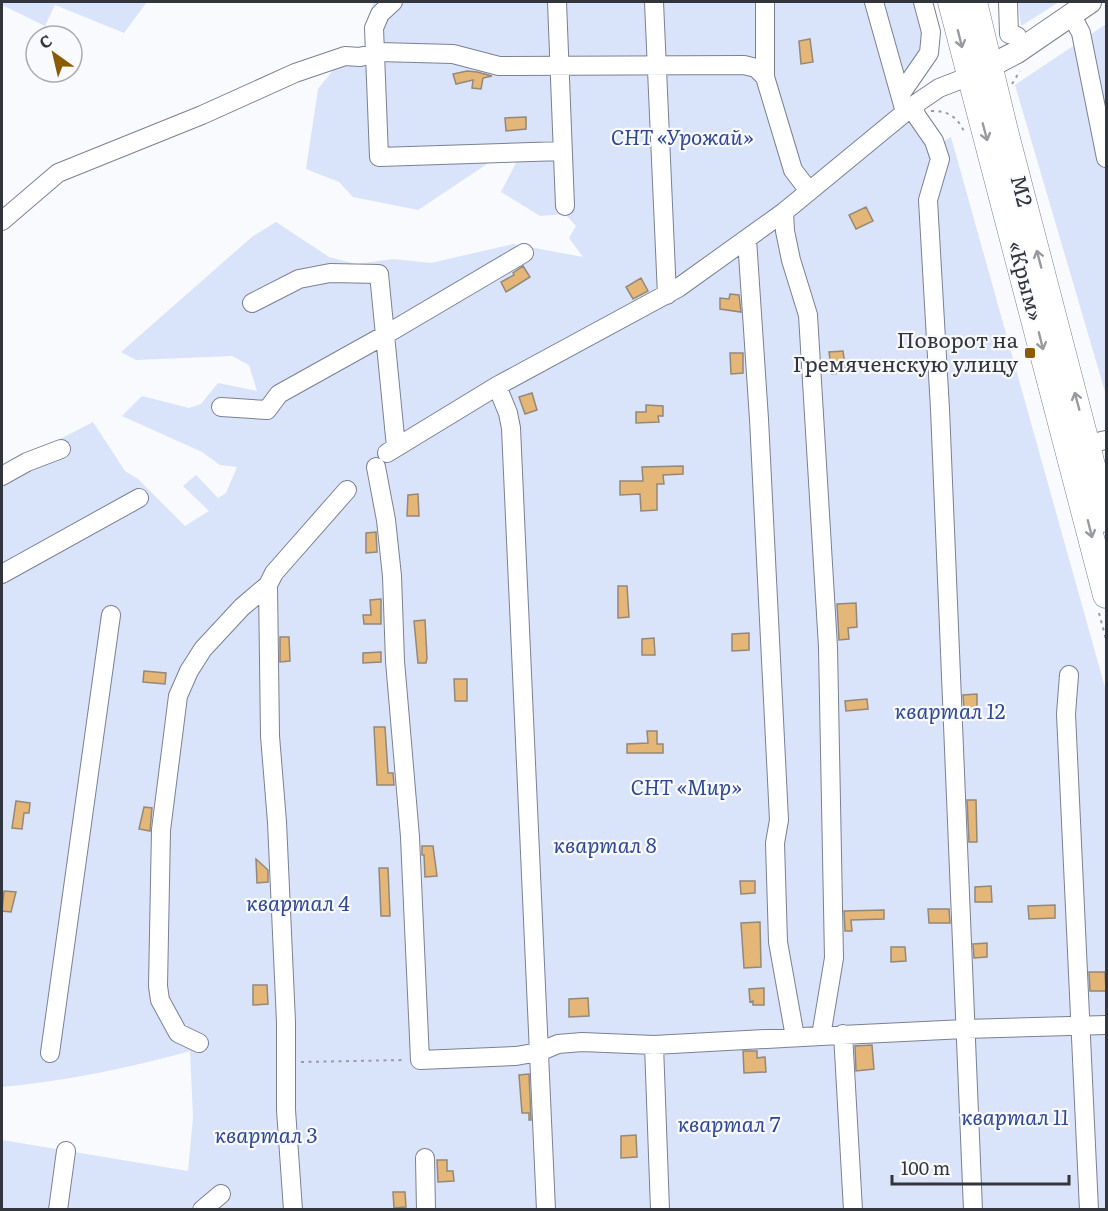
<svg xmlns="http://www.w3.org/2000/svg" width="1108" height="1211" font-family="Literata,serif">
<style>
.green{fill:#d9e3fa}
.building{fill:#e4b678;stroke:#948878;stroke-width:1.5}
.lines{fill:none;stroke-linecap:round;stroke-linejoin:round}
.minor-casing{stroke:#7a8192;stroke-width:20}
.major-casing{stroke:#7a8192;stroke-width:24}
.highway-casing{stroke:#7a8192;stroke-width:27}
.path{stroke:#9a9ca1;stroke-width:2;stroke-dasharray:3 4.5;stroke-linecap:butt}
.minor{stroke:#fff;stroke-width:18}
.major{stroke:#fff;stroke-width:22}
.highway{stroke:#fff;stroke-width:26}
.oneway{stroke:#989a9e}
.poi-dot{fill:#8a5b01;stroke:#f9fafe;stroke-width:2}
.labels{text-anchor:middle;stroke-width:4.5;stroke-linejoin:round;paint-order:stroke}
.park-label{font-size:21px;font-style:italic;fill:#304893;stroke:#f9fafe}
.street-label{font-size:21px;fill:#32353c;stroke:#f9fafe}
.poi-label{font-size:21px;fill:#32353c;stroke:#f9fafe;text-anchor:end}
</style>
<rect width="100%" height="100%" fill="#f9fafe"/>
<path class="green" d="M 2,2 L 147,2 L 124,33 L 55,5 L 45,26 L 2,5 Z
M 373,2 L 919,2 L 926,29 L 923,50 L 903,73 L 928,150 L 951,137 L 1106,691 L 1106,1209 L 2,1209 L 2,1140 L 188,1171 L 193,1117 L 190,1051 C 129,1068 65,1081 2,1087 L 2,469 L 93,422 L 125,471 L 138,479 L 185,526 L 209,511 L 183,486 L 196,475 L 218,498 L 226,493 L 237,467 L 220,465 L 202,452 L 122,416 L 142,396 L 189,408 L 201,404 L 218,383 L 257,391 L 249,365 L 232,356 L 136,360 L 121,352 L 253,236 L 276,222 L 329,257 L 356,264 L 393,259 L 431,263 L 513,244 L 583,257 L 569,238 L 576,226 L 565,214 L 540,216 L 501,192 L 518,159 L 493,160 L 418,210 L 353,197 L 339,182 L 306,169 L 318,89 L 345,55 L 369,48 L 368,28 Z
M 1018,2 L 1059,2 L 1021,26 Z
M 1106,24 L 1106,395 L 1015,85 Z"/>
<path class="building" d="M 810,39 L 813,62 L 801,64 L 799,41 Z
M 467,71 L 477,72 L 492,76 L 483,78 L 481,89 L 472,88 L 473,80 L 456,84 L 453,74 Z
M 526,117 L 526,129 L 506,131 L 505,118 Z
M 866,207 L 873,221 L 856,229 L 849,215 Z
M 523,266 L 530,277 L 506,292 L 501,282 L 514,275 L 513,273 Z
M 641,278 L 648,291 L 633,299 L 626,287 Z
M 730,294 L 739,295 L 741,312 L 720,309 L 720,298 L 729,299 Z
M 843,351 L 846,372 L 832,374 L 829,352 Z
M 730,353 L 743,353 L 743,373 L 731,374 Z
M 532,393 L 537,410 L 525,414 L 519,397 Z
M 646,405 L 663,406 L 663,416 L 658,416 L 659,422 L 636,423 L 636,412 L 646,412 Z
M 683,466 L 683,474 L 663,475 L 664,484 L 657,484 L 657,510 L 641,511 L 640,494 L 620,495 L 620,481 L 643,481 L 642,467 Z
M 418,494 L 419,516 L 407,516 L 408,495 Z
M 376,532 L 377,552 L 366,553 L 366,533 Z
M 618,586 L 627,586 L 629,617 L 618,618 Z
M 381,599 L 381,624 L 364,624 L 363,615 L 371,615 L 370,600 Z
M 856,603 L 857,627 L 848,628 L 849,639 L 839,640 L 837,604 Z
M 425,620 L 427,658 L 426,663 L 418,663 L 414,621 Z
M 749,633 L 749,650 L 732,651 L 732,634 Z
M 280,637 L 289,637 L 290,661 L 280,662 Z
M 654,638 L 655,655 L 642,655 L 642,639 Z
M 381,652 L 381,662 L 363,663 L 363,653 Z
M 144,671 L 166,673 L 165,684 L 143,682 Z
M 454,679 L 467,679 L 467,701 L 455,701 Z
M 977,694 L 977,708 L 964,709 L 963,695 Z
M 867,699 L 868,709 L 846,711 L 845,701 Z
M 374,727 L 385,727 L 388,773 L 393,773 L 394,785 L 377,785 Z
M 647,731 L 657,731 L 657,744 L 663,744 L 663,753 L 627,753 L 627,744 L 648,743 Z
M 967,800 L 976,800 L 977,842 L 969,842 Z
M 16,801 L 30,803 L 29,813 L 24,813 L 22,829 L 12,828 Z
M 144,807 L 152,808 L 150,831 L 139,829 Z
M 422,846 L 433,846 L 437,876 L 425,877 L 424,855 L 422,855 Z
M 256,859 L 268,870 L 268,882 L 257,883 Z
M 379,868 L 388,868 L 390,916 L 381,916 Z
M 740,881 L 755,881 L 755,893 L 741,894 Z
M 991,886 L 992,902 L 975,902 L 975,887 Z
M 4,891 L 16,892 L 11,912 L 2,911 Z
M 1055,905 L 1055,918 L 1029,919 L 1028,906 Z
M 928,909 L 949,909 L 950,923 L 929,923 Z
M 884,910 L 884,919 L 851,920 L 852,931 L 845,931 L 844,911 Z
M 760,922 L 761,967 L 744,968 L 741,923 Z
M 987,943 L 987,957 L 974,958 L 973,944 Z
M 891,947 L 905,947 L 906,961 L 891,962 Z
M 1089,972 L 1105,972 L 1106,991 L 1090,991 Z
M 253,985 L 267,985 L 268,1004 L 253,1005 Z
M 764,988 L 764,1005 L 753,1005 L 753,1001 L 750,1002 L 749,989 Z
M 588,998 L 589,1016 L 569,1017 L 569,999 Z
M 872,1045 L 874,1069 L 856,1071 L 855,1046 Z
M 743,1051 L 757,1051 L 757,1058 L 765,1057 L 766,1072 L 744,1073 Z
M 529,1074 L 531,1120 L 529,1120 L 529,1113 L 522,1113 L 519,1075 Z
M 636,1135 L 637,1157 L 621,1158 L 621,1136 Z
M 437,1160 L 447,1160 L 447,1171 L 453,1171 L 454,1181 L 438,1182 Z
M 393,1192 L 405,1192 L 406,1207 L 394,1208 Z"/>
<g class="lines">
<g class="minor-casing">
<path id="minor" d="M 393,2 L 380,14 L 374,28 L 379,157 L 563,151
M 557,2 L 565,206
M 654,2 L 667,295
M 874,2 L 905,112
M 1008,2 L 1009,34 L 1017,36
M 1071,14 L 1081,33 L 1106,158
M 765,77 L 765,2
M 900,95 L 929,53 L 931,32 L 923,2
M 914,105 L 916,115 L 934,141 L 940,159 L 928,200 L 940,409 L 973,1210
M 2,221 L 58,173 L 202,115 L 295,73 L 345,56 L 360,57 L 379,52 L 453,54 L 499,66 L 744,65 L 756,68 L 765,77 L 793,170 L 809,191
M 747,239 L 759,419 L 779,820 L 775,843 L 778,942 L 795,1037
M 252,303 L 299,279 L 330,273 L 379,274 L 396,447
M 497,386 L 508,413 L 511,428 L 546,1210
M 221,407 L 267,410 L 279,394 L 385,335 L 524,253
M 1088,444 L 1106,440
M 387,453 L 497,386 L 678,288 L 784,212 L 914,105 L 939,88 L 970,76
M 376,467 L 386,520 L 392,576 L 395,661 L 410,837 L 420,1060 L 516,1056 L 539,1052 L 558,1044 L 582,1042 L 654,1045 L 821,1036 L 834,958 L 828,647 L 808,315 L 791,260 L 785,231 L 784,212
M 2,476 L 27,462 L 61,449
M 2,574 L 139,498
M 268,585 L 270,736 L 277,822 L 286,1022 L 286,1110 L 293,1210
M 1069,675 L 1066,714 L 1089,1210
M 843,1034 L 853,1210
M 821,1036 L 965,1029 L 1106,1025
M 199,1043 L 178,1033 L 160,1000 L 158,986 L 161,830 L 178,696 L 189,671 L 203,649 L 242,607 L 268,585 L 274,573 L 347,490
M 654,1045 L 660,1210
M 50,1053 L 111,615
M 425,1158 L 426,1210
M 58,1210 L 66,1151
M 202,1210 L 221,1194"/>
</g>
<g class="major-casing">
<path id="major" d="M 975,74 L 1017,52 L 1090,2"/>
</g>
<g class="highway-casing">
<path id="highway" d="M 951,2 L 1106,595
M 974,2 L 1005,131 L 1106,519"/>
</g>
<path class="path" d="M 1012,84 L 1020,71
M 931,111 C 948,110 959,118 965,134
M 1099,613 L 1106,639
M 301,1062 L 406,1060"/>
<use href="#minor" class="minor"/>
<use href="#major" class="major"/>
<use href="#highway" class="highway"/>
</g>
<defs><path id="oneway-shaft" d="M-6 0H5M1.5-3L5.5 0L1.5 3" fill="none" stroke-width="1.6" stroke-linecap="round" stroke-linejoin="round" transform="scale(1.5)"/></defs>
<g class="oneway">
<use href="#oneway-shaft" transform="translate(960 39) rotate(76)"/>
<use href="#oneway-shaft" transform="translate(985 132) rotate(75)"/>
<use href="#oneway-shaft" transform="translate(1039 259) rotate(-105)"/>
<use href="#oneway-shaft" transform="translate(1041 341) rotate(76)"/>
<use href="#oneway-shaft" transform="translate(1077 401) rotate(-105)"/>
<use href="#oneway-shaft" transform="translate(1090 529) rotate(76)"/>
</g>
<rect class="poi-dot" x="1024" y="347" width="12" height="12" rx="3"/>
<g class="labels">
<g class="park-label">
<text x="682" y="145">СНТ «Урожай»</text>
<text x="950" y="719">квартал 12</text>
<text x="686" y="795">СНТ «Мир»</text>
<text x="605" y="853">квартал 8</text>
<text x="298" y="911">квартал 4</text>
<text x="1015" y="1125">квартал 11</text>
<text x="729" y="1132">квартал 7</text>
<text x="266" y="1143">квартал 3</text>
</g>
<g class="street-label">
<text transform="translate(1021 191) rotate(75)" y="7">М2</text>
<text transform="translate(1025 281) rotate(75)" y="7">«Крым»</text>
</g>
<g class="poi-label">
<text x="1018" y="348">Поворот на<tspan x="1018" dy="24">Гремяченскую улицу</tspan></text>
</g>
</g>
<rect width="1108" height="1211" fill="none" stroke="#32353c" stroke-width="6"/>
<g transform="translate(54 54) rotate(326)"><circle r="28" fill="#f9fafe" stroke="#a9abb0" stroke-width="1.5"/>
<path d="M0-4.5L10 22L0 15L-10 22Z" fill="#8a5b01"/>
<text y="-9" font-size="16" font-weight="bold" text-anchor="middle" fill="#32353c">С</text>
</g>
<path d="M892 1175v9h177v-9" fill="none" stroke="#32353c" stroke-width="3"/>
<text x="901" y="1175" font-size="18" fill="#32353c" stroke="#f9fafe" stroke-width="4.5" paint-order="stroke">100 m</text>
</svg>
